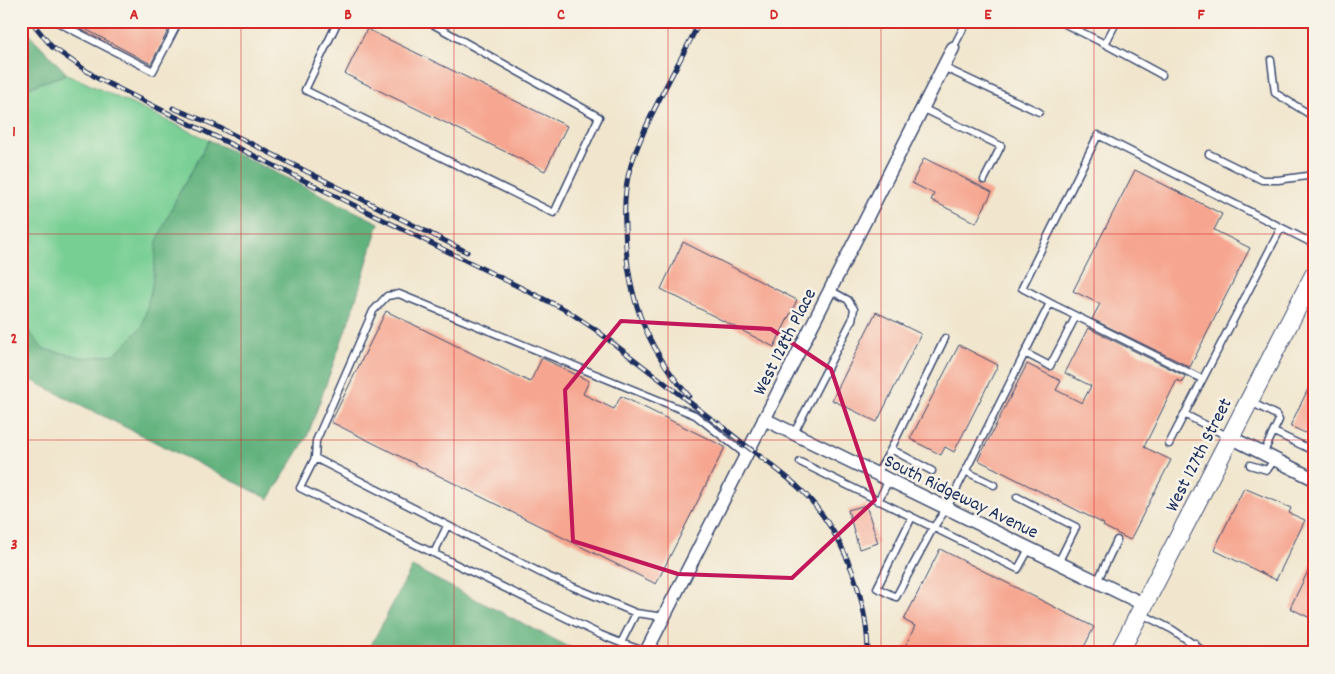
<svg xmlns="http://www.w3.org/2000/svg" width="1335" height="674" font-family="Dekko,sans-serif">
<style>
.green{fill:#78cf94;stroke:#4a7f79}
.forest{fill:#62b27e;stroke:#3e706e}
.building{fill:#f6a690}
.lines{fill:none;stroke-linecap:round;stroke-linejoin:round}
.lane-casing{stroke:#3b4a6f;stroke-width:9}
.street-casing{stroke:#3b4a6f;stroke-width:15}
.secondary-casing{stroke:#3b4a6f;stroke-width:20}
.lane{stroke:#fff;stroke-width:6}
.street{stroke:#fff;stroke-width:12}
.secondary{stroke:#fff;stroke-width:18}
.rail-casing{stroke:#1b2f5e;stroke-width:5}
.rail{stroke:#f7f3e8;stroke-width:3;stroke-dasharray:9;stroke-linecap:butt}
.marked{fill:none;stroke:#c2185b;stroke-width:4;stroke-linejoin:round}
.grid{fill:none;stroke:#d62828;stroke-width:1;stroke-opacity:0.55}
.labels{text-anchor:middle;stroke-width:5;stroke-linejoin:round;paint-order:stroke}
.street-label{font-size:19px;fill:#1b2f5e;stroke:#f7f3e8}
.neatline{fill:none;stroke:#d62828;stroke-width:2}
.grid-label{font-size:16px;text-anchor:middle;font-weight:bold;fill:#d62828}
</style>
<rect width="100%" height="100%" fill="#f7f3e8"/>
<filter id="ink" filterUnits="userSpaceOnUse"><feTurbulence type="fractalNoise" baseFrequency=".02" numOctaves="2"/><feDisplacementMap in="SourceGraphic" scale="10" xChannelSelector="R" yChannelSelector="G"/><feConvolveMatrix kernelMatrix="1 2 1 2 8 2 1 2 1" color-interpolation-filters="sRGB"/></filter>
<filter id="wash" filterUnits="userSpaceOnUse"><feTurbulence type="fractalNoise" baseFrequency=".0096" numOctaves="4" result="noise"/><feDisplacementMap in="SourceGraphic" scale="20" xChannelSelector="R" yChannelSelector="G"/><feGaussianBlur stdDeviation="1.12" result="paint"/><feColorMatrix in="noise" values="0 0 0 0 0 0 0 0 0 0 0 0 0 0 0 0 0 1.4 0 .05"/><feComposite in="paint" operator="in"/></filter>
<g filter="url(#wash)">
<rect width="100%" height="100%" fill="#f1e6cd"/>
<path class="green" d="M 67,74 L 209,140 L 176,199 L 142,327 L 115,354 L 86,358 L 43,349 L 23,324 L 21,314 L 21,90 Z"/>
<path class="forest" d="M 21,25 L 67,74 L 21,90 Z
M 209,140 L 379,223 L 352,312 L 307,437 L 269,499 L 21,375 L 21,314 L 23,324 L 43,349 L 86,358 L 115,354 L 142,327 L 152,286 L 157,241 L 176,199 Z
M 412,567 L 581,653 L 367,653 Z"/>
<g id="blocks">
<path class="building" d="M 70,21 L 173,21 L 151,64 Z
M 367,29 L 567,126 L 545,171 L 345,74 Z
M 924,158 L 992,192 L 976,223 L 931,200 L 934,194 L 912,183 Z
M 1135,170 L 1222,214 L 1214,230 L 1250,248 L 1190,367 L 1092,319 L 1100,304 L 1073,291 Z
M 683,242 L 797,300 L 774,347 L 661,289 Z
M 386,311 L 530,382 L 542,358 L 589,381 L 583,394 L 614,409 L 621,396 L 725,447 L 656,584 L 331,422 Z
M 876,312 L 921,334 L 877,422 L 832,400 Z
M 1088,328 L 1185,376 L 1182,383 L 1177,380 L 1144,447 L 1171,460 L 1130,540 L 1103,526 L 1104,524 L 978,460 L 1027,364 L 1061,381 L 1056,390 L 1082,403 L 1091,386 L 1065,373 Z
M 959,345 L 998,365 L 954,452 L 945,447 L 941,455 L 910,439 Z
M 1314,377 L 1314,437 L 1290,426 Z
M 1244,488 L 1291,508 L 1289,513 L 1305,520 L 1276,580 L 1214,550 Z
M 866,505 L 878,543 L 859,549 L 848,510 Z
M 940,549 L 1094,627 L 1081,653 L 902,653 L 915,626 L 904,620 Z
M 1314,559 L 1314,620 L 1290,608 Z"/>
</g>
</g>
<g filter="url(#ink)">
<use href="#blocks" fill-opacity="0" stroke="#3b4a6f" stroke-width="1"/>
<g class="lines">
<g class="lane-casing">
<path id="lane" d="M 55,21 L 153,71 L 179,21
M 338,21 L 305,90 L 554,213 L 599,117 L 427,21
M 1059,21 L 1105,44 L 1117,21
M 1105,44 L 1162,75
M 953,48 L 967,21
M 1271,60 L 1275,93 L 1314,117
M 943,67 L 1039,112
M 922,108 L 1001,146 L 984,180
M 1209,154 L 1262,180 L 1278,180 L 1314,175
M 1050,303 L 1022,288 L 1098,135 L 1314,244
M 1025,353 L 1050,366 L 1076,316
M 1249,401 L 1276,415 L 1279,420 L 1263,454
M 1184,414 L 1229,437
M 1274,432 L 1314,451
M 794,433 L 852,320 L 854,309 L 848,300 L 830,290
M 1169,444 L 1281,228
M 891,449 L 945,338
M 315,458 L 547,576 L 636,613
M 800,462 L 1018,569 L 1029,549
M 1250,465 L 1267,470 L 1275,459
M 965,471 L 994,485
M 877,474 L 891,449 L 932,471
M 1017,497 L 1076,527 L 1058,563
M 878,501 L 889,480
M 912,517 L 877,588 L 896,597 L 933,528 L 947,508 L 1050,303 L 1202,379
M 434,553 L 447,526
M 1097,582 L 1117,540
M 1140,613 L 1173,630 L 1206,653
M 621,643 L 601,635 L 300,488 L 315,458 L 316,441 L 373,311 L 387,296 L 399,294 L 695,415 L 746,455
M 647,652 L 621,643 L 636,613 L 664,617
M 1190,653 L 1195,643"/>
</g>
<g class="street-casing">
<path id="street" d="M 764,419 L 1143,604
M 1230,437 L 1314,479
M 646,652 L 953,48"/>
</g>
<g class="secondary-casing">
<path id="secondary" d="M 1119,653 L 1314,275"/>
</g>
<use href="#lane" class="lane"/>
<use href="#street" class="street"/>
<use href="#secondary" class="secondary"/>
<g class="rail-casing">
<path id="rail" d="M 31,21 L 52,47 L 97,78 L 566,310 L 596,330 L 723,428
M 173,108 L 212,124 L 467,252
M 689,396 C 644,345 626,293 625,226 C 624,206 625,184 631,165 C 646,118 678,66 700,21
M 718,423 C 743,445 771,463 796,485 C 841,527 867,592 868,653"/>
</g>
<use href="#rail" class="rail"/>
</g>
</g>
<path class="marked" d="M 621,321 L 771,329 L 831,369 L 875,500 L 792,578 L 678,574 L 573,541 L 565,390 Z"/>
<path class="grid" d="M 241,21 L 241,653M 454,21 L 454,653M 668,21 L 668,653M 881,21 L 881,653M 1094,21 L 1094,653M 21,234 L 1314,234M 21,440 L 1314,440"/>
<g class="labels">
<g class="street-label">
<text transform="translate(783 341) rotate(-63)" y="7">West 128th Place</text>
<text transform="translate(1197 454) rotate(-63)" y="7">West 127th Street</text>
<text transform="translate(962 495) rotate(26)" y="7">South Ridgeway Avenue</text>
</g>
</g>
<rect width="1335" height="674" fill="none" stroke="#f7f3e8" stroke-width="55"/>
<rect x="28" y="28" width="1280" height="618" class="neatline"/>
<g class="grid-label">
<text x="134" y="19">A</text>
<text x="348" y="19">B</text>
<text x="561" y="19">C</text>
<text x="774" y="19">D</text>
<text x="988" y="19">E</text>
<text x="1201" y="19">F</text>
<text x="14" y="136">1</text>
<text x="14" y="343">2</text>
<text x="14" y="549">3</text>
</g>
</svg>
